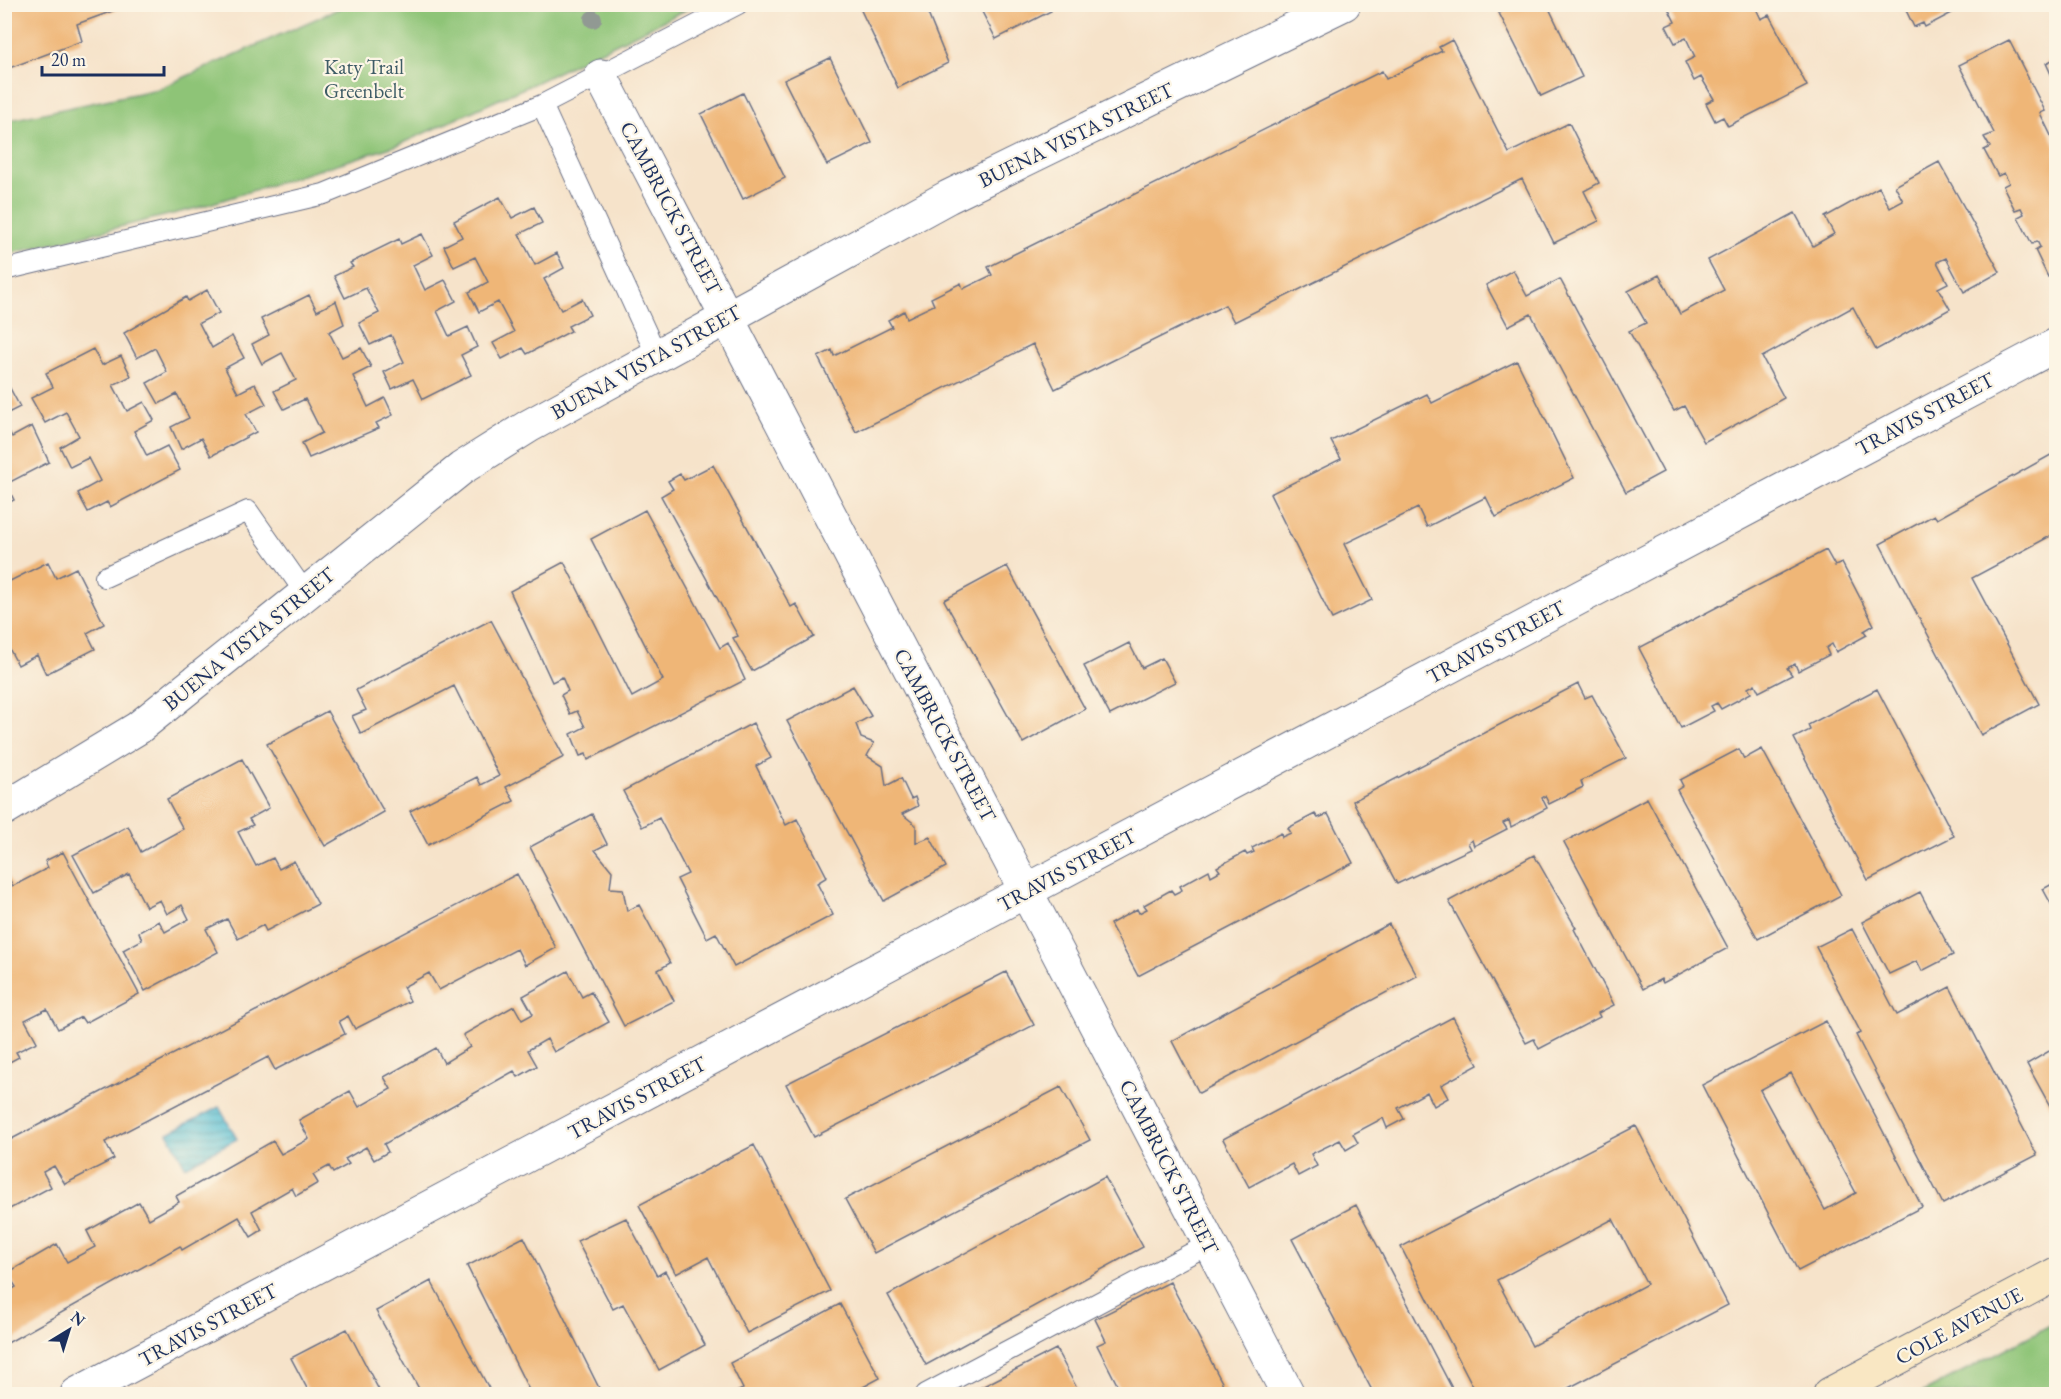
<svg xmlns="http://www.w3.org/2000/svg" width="2061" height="1399" font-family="'EB Garamond',serif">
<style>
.green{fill:#8ec477;stroke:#547a6a;stroke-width:1.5}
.water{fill:url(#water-rules);stroke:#397799;stroke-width:1.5}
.building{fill:#efb677;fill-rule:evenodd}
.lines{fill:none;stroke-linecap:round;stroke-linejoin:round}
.lane-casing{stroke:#686e84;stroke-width:22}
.street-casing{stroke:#686e84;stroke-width:35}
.secondary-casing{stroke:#686e84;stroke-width:35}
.lane{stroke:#fff;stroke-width:20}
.street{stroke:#fff;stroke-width:33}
.secondary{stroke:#f9e7c3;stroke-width:33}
.tree{fill:#919993}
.labels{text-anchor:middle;stroke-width:4.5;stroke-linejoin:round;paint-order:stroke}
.park-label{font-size:21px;fill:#3e5c66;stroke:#fcf5e5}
.street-label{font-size:21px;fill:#1b2f5e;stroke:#fcf5e5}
</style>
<defs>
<pattern id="water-rules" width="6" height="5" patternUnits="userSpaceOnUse" patternTransform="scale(1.5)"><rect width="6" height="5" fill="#57bfd4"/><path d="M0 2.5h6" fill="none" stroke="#479caf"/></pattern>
</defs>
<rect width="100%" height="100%" fill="#fcf5e5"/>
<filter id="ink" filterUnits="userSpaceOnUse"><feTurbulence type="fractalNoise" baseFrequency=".0167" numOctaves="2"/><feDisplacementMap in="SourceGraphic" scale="12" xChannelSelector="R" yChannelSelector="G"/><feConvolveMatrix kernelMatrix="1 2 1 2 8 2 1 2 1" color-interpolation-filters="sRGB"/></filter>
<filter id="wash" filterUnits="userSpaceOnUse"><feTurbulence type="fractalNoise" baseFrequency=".008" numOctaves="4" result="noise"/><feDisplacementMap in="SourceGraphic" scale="24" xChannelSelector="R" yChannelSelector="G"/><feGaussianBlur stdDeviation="1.35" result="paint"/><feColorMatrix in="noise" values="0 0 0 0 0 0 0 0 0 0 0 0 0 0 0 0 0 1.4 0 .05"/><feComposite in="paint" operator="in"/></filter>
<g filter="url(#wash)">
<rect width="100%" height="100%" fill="#f6e3ca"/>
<path class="green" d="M 349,4 L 696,5 L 535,83 L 398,145 L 197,208 L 5,255 L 5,121 L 158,89 Z
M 2056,1322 L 2056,1394 L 1920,1394 Z"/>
<path class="water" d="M 219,1107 L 237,1139 L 185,1166 L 168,1133 Z"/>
<g id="blocks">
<path class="building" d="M 4,4 L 129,4 L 129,5 L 77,24 L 82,41 L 4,70 Z
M 858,4 L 924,4 L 948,63 L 898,88 Z
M 978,4 L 1048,4 L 1051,11 L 996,39 Z
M 1516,4 L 1547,4 L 1582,77 L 1541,96 L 1499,13 Z
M 1666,4 L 1754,4 L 1761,19 L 1769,15 L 1807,86 L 1728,126 L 1723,117 L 1715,121 L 1706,103 L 1714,99 L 1701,77 L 1694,81 L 1685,62 L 1695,57 L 1686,38 L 1675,43 L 1666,26 L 1675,22 Z
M 1903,4 L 1969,4 L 1925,27 L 1923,23 L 1914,27 Z
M 1452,40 L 1509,153 L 1569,123 L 1599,183 L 1584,191 L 1599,221 L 1554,243 L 1522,179 L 1234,322 L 1225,305 L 1055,389 L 1033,344 L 856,432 L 818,357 L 832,350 L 834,356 L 892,327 L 888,320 L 904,311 L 907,318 L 934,305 L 931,298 L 961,283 L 963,289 L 992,275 L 988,267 L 1382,71 L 1386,79 L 1442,51 L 1439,47 Z
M 2009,40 L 2045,111 L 2040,113 L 2056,146 L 2056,274 L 2048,277 L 2035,250 L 2040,247 L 2037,241 L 2032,244 L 2018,217 L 2024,214 L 2021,208 L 2015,210 L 2003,186 L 2009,183 L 2004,173 L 1998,176 L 1984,150 L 1990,147 L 1984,137 L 1994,133 L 1959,65 Z
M 830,58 L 872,143 L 827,165 L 784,80 Z
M 2056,58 L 2056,85 L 2046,63 Z
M 743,93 L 785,178 L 743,199 L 701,114 Z
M 1939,162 L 2000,272 L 1964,292 L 1946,258 L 1937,262 L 1948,283 L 1938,288 L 1950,309 L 1876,350 L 1853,307 L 1762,357 L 1784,398 L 1704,442 L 1684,406 L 1674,411 L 1629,331 L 1646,323 L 1628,291 L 1659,275 L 1680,314 L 1724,290 L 1708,260 L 1795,213 L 1813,246 L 1834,234 L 1825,217 L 1879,187 L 1890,208 L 1903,201 L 1895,186 Z
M 500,197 L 512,218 L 534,207 L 542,223 L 519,234 L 535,265 L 557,253 L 564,268 L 544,279 L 561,310 L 582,299 L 590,315 L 568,326 L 571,331 L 527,354 L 523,348 L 502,359 L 493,343 L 514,332 L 498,302 L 479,312 L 469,292 L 488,282 L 475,257 L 454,267 L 444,246 L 462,237 L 454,221 Z
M 422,234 L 433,255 L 413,265 L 425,290 L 445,280 L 456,301 L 437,311 L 449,336 L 468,327 L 477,347 L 461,355 L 471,375 L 423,399 L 413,379 L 392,389 L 384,372 L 404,362 L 391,335 L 370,345 L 359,323 L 379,313 L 366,288 L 345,298 L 334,276 L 353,267 L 350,263 L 399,239 L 401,244 Z
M 1513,270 L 1527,296 L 1560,279 L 1663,472 L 1626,492 L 1531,314 L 1508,326 L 1486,285 Z
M 207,290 L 219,313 L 199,323 L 212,348 L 232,336 L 244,358 L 225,368 L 238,393 L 255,384 L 266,404 L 246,414 L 256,432 L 211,456 L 201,438 L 181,449 L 171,427 L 189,418 L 177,394 L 159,404 L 147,383 L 167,372 L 155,348 L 137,358 L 124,333 L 186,297 L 188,301 Z
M 309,295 L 317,311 L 336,301 L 344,324 L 329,332 L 342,357 L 361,348 L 371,367 L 353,376 L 368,407 L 385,398 L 393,415 L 376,423 L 379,428 L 309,458 L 302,443 L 322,433 L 305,399 L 284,409 L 274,391 L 296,380 L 282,353 L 262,364 L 252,344 L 269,335 L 261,319 Z
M 93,349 L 102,365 L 121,356 L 131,376 L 113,385 L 127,411 L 144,402 L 154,420 L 134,431 L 147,456 L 167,446 L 180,470 L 110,507 L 107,502 L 88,512 L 78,493 L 100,481 L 88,458 L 70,467 L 60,447 L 79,436 L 66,412 L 45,423 L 31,398 L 53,387 L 46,373 Z
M 1517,361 L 1574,478 L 1496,517 L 1486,497 L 1427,527 L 1418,508 L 1344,544 L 1372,600 L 1332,619 L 1270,494 L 1341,459 L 1331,441 L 1427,394 L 1432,403 Z
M 4,377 L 20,407 L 4,415 Z
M 4,422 L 12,437 L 32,426 L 49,462 L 6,484 L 14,500 L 4,505 Z
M 2056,452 L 2056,533 L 1972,578 L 2039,704 L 1981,735 L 1880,544 L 1934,515 L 1937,519 Z
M 713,465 L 791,607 L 796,604 L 814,637 L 752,671 L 733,638 L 738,636 L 661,496 L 673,489 L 668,481 L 680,474 L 684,480 Z
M 645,510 L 720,648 L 728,643 L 745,680 L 588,760 L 586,754 L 580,756 L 571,734 L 585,727 L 577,711 L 570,714 L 561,695 L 568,691 L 562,677 L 552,682 L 510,591 L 564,562 L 632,697 L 663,680 L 591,539 Z
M 1826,550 L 1835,566 L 1842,563 L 1874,625 L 1864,631 L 1867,635 L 1836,652 L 1832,644 L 1826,648 L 1829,655 L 1798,671 L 1795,664 L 1787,668 L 1792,675 L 1759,692 L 1755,684 L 1748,688 L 1751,693 L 1721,709 L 1717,703 L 1711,706 L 1714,711 L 1681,728 L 1639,648 Z
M 48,562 L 56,578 L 76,568 L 104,624 L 87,633 L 95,649 L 46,674 L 37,655 L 18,665 L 4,639 L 4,607 L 10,604 L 4,593 L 4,584 Z
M 1007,566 L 1085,709 L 1023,743 L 944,600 Z
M 491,620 L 564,757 L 506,787 L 514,801 L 428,845 L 410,811 L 477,777 L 481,785 L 499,776 L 454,686 L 361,734 L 352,716 L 366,710 L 356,690 Z
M 1129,643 L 1142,668 L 1162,658 L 1175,682 L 1110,715 L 1084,666 Z
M 1578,684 L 1585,698 L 1592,695 L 1626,758 L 1581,781 L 1583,787 L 1549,804 L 1545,796 L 1542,798 L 1547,808 L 1511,827 L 1509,820 L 1503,823 L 1507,829 L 1474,846 L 1472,840 L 1468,843 L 1471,849 L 1397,884 L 1353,801 Z
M 853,686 L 871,716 L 856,724 L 861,738 L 874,743 L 867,756 L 883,766 L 886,786 L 901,778 L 911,799 L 915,797 L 918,806 L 902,814 L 916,825 L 916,843 L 930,837 L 946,867 L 884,901 L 787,721 Z
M 1877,689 L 1954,836 L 1868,880 L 1794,738 L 1810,730 L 1808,725 Z
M 327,711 L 384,812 L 325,846 L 267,744 Z
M 753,723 L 771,758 L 756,766 L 786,825 L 797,819 L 827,877 L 817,883 L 833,915 L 734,967 L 716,933 L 707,938 L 677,879 L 688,874 L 659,818 L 642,827 L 623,791 Z
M 1739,749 L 1744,759 L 1762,749 L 1841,895 L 1758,939 L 1677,790 L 1683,786 L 1680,780 Z
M 242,759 L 269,808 L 249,819 L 253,825 L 238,832 L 256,866 L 273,858 L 279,869 L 294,861 L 318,904 L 266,931 L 263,925 L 238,939 L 227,919 L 206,929 L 218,952 L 145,991 L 123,950 L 142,940 L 139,932 L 159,921 L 165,932 L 189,919 L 182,905 L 167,914 L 160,900 L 146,907 L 129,874 L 94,893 L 73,855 L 128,826 L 141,852 L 183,829 L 167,799 Z
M 1647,798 L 1728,948 L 1663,983 L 1661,979 L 1643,989 L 1564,842 Z
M 592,814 L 607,844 L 595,850 L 612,871 L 610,888 L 623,889 L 627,911 L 639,905 L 670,963 L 658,970 L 674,1001 L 624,1026 L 530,847 Z
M 1315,814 L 1318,818 L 1328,814 L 1353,863 L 1138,976 L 1110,924 L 1137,909 L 1139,913 L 1147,909 L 1144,905 L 1171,890 L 1174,894 L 1182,890 L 1180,886 L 1209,870 L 1211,876 L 1220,871 L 1217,867 L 1245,852 L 1247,855 L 1254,852 L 1252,848 L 1281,833 L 1282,837 L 1291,833 L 1288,828 Z
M 63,852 L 139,994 L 85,1023 L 81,1017 L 58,1029 L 47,1009 L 25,1020 L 37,1042 L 16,1052 L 19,1057 L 4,1065 L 4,878 L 8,877 L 13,886 L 48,868 L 45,861 Z
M 1534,855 L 1576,928 L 1574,929 L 1614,1005 L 1598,1013 L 1600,1017 L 1539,1049 L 1534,1039 L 1526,1043 L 1449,901 Z
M 517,874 L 556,948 L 525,965 L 517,949 L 439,990 L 429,973 L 403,987 L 410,1001 L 355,1029 L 348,1016 L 339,1021 L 345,1034 L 275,1070 L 268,1057 L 105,1142 L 114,1159 L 65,1184 L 54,1166 L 43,1172 L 51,1187 L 4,1212 L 4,1143 Z
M 2056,882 L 2056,913 L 2043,889 Z
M 1920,892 L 1953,955 L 1922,971 L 1917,961 L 1889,974 L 1862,922 Z
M 1389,924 L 1417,976 L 1199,1093 L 1172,1041 Z
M 1852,929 L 1897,1015 L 1950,987 L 2037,1155 L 1943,1204 L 1856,1035 L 1861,1033 L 1816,947 Z
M 568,971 L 582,997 L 591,992 L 609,1022 L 554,1052 L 547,1039 L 528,1050 L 537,1066 L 518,1077 L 514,1071 L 384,1144 L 388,1152 L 374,1160 L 366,1147 L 345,1159 L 349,1164 L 333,1173 L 329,1166 L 313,1175 L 318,1183 L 296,1196 L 292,1188 L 252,1211 L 262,1230 L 251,1237 L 239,1217 L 182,1250 L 180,1246 L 4,1345 L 4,1294 L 16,1287 L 7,1273 L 57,1244 L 67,1262 L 95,1247 L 87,1231 L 139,1202 L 149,1219 L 179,1202 L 176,1196 L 273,1141 L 281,1154 L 309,1139 L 299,1120 L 350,1091 L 359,1107 L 391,1089 L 384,1077 L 436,1048 L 444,1063 L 470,1047 L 463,1035 L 514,1006 L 522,1020 L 533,1014 L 523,996 Z
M 1006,972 L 1034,1025 L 814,1137 L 786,1084 Z
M 1453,1017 L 1478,1065 L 1441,1085 L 1448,1098 L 1434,1106 L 1427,1092 L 1398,1108 L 1404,1119 L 1387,1128 L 1383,1118 L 1353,1134 L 1358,1143 L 1346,1150 L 1340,1140 L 1311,1154 L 1317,1166 L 1298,1176 L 1292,1164 L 1249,1187 L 1223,1139 Z
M 1826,1021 L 1922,1207 L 1798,1271 L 1702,1085 ZM 1791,1073 L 1856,1193 L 1825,1210 L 1760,1090 Z
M 2056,1047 L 2056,1117 L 2027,1064 Z
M 1061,1087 L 1090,1140 L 874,1253 L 845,1199 Z
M 1636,1126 L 1728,1305 L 1557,1394 L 1477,1394 L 1401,1247 ZM 1613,1219 L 1647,1284 L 1532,1346 L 1497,1280 Z
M 754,1145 L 830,1291 L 747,1333 L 708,1257 L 676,1274 L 639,1205 Z
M 1105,1177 L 1143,1247 L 926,1365 L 888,1295 Z
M 1356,1205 L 1455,1394 L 1374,1394 L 1292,1239 Z
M 626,1218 L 657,1276 L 665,1271 L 705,1345 L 659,1370 L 623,1304 L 613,1309 L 577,1241 Z
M 524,1237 L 602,1394 L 531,1394 L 467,1266 Z
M 431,1281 L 492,1394 L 422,1394 L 376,1311 Z
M 1170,1282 L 1228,1394 L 1122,1394 L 1097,1345 L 1106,1341 L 1095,1319 Z
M 840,1304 L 880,1378 L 850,1394 L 732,1394 L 743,1389 L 730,1363 Z
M 347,1329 L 381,1394 L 310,1394 L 291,1358 Z
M 1056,1349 L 1080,1394 L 968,1394 Z"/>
</g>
</g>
<g filter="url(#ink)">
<use href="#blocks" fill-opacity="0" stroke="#686e84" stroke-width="1.5"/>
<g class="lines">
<g class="lane-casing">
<path id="lane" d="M 542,105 L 657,356
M 4,270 L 324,194 L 542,105 L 738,4
M 105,577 L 248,511 L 306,594
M 926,1394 L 1209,1244"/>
</g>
<g class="street-casing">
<path id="street" d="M 601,76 L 1288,1394
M 4,809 L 138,728 L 462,468 L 529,426 L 948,197 L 1344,4
M 77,1394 L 2056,345"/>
</g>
<g class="secondary-casing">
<path id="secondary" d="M 1830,1394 L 2056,1274"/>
</g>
<use href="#lane" class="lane"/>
<use href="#street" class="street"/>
<use href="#secondary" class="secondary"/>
</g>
<circle class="tree" cx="593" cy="19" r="9"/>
</g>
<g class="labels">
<g class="park-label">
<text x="364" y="74">Katy Trail<tspan x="364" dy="24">Greenbelt</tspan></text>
</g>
<g class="street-label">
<text transform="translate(1076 135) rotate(-26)" y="7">BUENA VISTA STREET</text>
<text transform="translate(671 208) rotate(62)" y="7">CAMBRICK STREET</text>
<text transform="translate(646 362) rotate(-29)" y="7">BUENA VISTA STREET</text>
<text transform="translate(1925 414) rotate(-28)" y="7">TRAVIS STREET</text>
<text transform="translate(249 639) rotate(-39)" y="7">BUENA VISTA STREET</text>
<text transform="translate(1496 642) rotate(-28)" y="7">TRAVIS STREET</text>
<text transform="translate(945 735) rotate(62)" y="7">CAMBRICK STREET</text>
<text transform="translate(1067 870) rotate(-28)" y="7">TRAVIS STREET</text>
<text transform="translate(637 1098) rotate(-28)" y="7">TRAVIS STREET</text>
<text transform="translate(1169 1167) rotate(63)" y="7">CAMBRICK STREET</text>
<text transform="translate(208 1325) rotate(-28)" y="7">TRAVIS STREET</text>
<text transform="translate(1959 1326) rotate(-28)" y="7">COLE AVENUE</text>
</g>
</g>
<rect width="2061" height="1399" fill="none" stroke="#fcf5e5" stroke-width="24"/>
<g transform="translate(69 1330) rotate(38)" stroke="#fcf5e5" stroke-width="4.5" paint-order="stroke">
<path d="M0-4.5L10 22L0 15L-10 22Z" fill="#1b2f5e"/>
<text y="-9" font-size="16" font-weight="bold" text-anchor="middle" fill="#1b2f5e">N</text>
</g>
<path d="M42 66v9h122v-9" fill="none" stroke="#1b2f5e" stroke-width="3"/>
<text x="51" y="66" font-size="18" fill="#1b2f5e" stroke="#fcf5e5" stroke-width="4.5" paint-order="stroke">20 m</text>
</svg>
